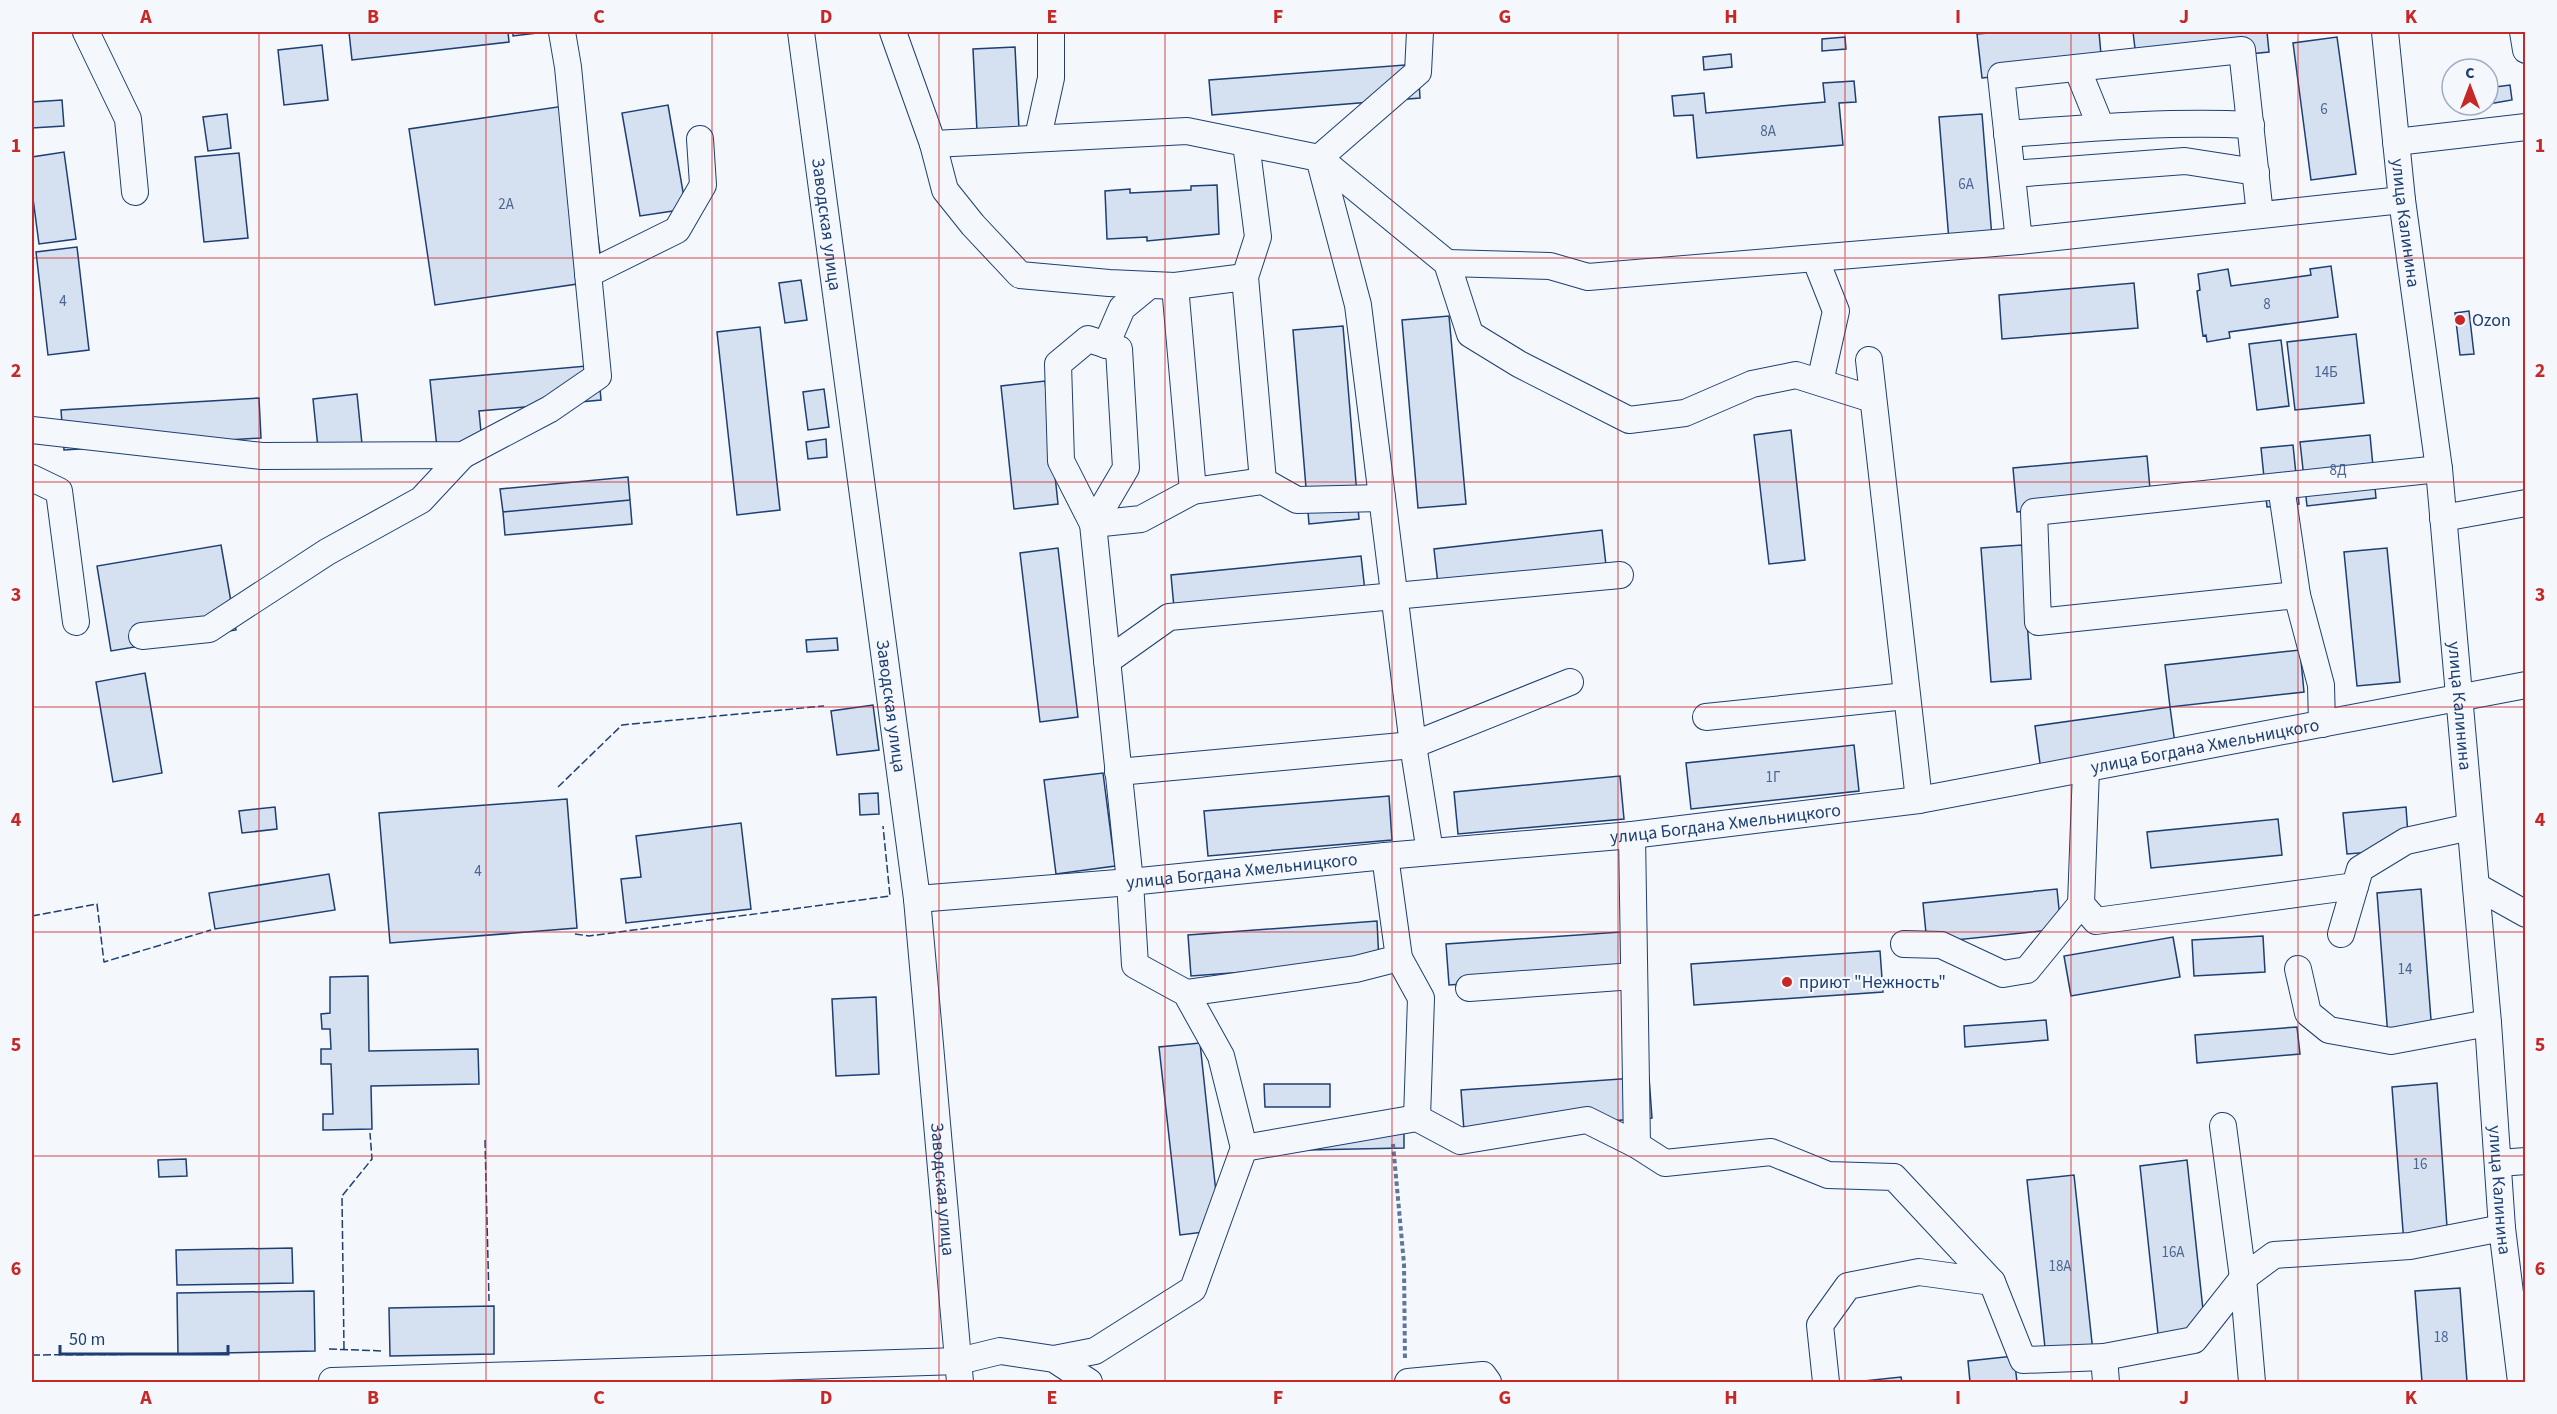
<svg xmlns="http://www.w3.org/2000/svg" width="2557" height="1414" font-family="'Source Sans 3',sans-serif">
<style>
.building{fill:#d5e0f0;stroke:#1d3f73;stroke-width:1.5}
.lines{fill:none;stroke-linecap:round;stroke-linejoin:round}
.minor-casing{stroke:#1d3f73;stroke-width:28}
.path{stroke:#5e769c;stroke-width:4;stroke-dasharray:4.5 3;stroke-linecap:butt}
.minor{stroke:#f4f7fb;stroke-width:26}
.fence{stroke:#1d3f73;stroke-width:1.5;stroke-dasharray:8 3;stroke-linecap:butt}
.grid{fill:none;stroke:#c62828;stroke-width:1.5;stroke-opacity:0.55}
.poi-dot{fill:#c62828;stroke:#f4f7fb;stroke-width:2}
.labels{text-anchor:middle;stroke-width:4.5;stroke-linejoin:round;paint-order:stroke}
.number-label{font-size:15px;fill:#4b6792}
.street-label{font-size:18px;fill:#1d3f73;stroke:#f4f7fb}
.poi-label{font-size:18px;fill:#1d3f73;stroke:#f4f7fb;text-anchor:start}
.neatline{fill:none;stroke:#c62828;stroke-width:2}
.grid-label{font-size:20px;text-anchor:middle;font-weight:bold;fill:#c62828}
</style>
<rect width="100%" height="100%" fill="#f4f7fb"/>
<path class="building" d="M 349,32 L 508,32 L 509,42 L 352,60 Z
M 513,32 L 546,32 L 513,36 Z
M 2000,32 L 2099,32 L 2102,66 L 1982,78 L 1977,34 Z
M 2133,32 L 2267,32 L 2269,52 L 2137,65 Z
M 1845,37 L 1846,49 L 1822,51 L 1822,39 Z
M 2337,37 L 2356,174 L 2311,180 L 2293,43 Z
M 322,45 L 328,100 L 284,105 L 278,50 Z
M 1015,47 L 1020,150 L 978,152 L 973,49 Z
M 1731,54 L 1732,67 L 1704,70 L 1703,57 Z
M 1418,64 L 1420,98 L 1212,115 L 1209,80 Z
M 1854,81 L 1856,102 L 1839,103 L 1843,145 L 1697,158 L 1693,115 L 1674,116 L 1672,96 L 1704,93 L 1706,113 L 1825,102 L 1823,83 Z
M 2510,85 L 2512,100 L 2488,104 L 2488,88 Z
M 62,100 L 64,126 L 32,128 L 32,102 Z
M 578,104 L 604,280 L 435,305 L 409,129 Z
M 668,105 L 686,209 L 640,216 L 622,113 Z
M 227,114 L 231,148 L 208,151 L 203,117 Z
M 1982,114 L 1993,250 L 1950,253 L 1939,117 Z
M 64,152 L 76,239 L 39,244 L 32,191 L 32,157 Z
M 239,153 L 248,238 L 204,242 L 195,157 Z
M 1217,185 L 1219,234 L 1147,241 L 1147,237 L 1107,239 L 1105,191 L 1130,189 L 1130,193 L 1191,190 L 1191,186 Z
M 77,247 L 89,350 L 48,355 L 36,252 Z
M 2331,266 L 2338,317 L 2229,332 L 2230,338 L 2207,342 L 2206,335 L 2203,336 L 2197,291 L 2200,290 L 2198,274 L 2228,269 L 2231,286 L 2311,275 L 2310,269 Z
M 801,280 L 807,320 L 785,323 L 779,283 Z
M 2134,283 L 2138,328 L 2002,339 L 1999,295 Z
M 2469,311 L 2474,354 L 2460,355 L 2455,313 Z
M 1449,316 L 1466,504 L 1418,508 L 1402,320 Z
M 1343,326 L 1359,519 L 1309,524 L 1293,330 Z
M 760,327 L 780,510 L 737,515 L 717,332 Z
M 2356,334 L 2364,403 L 2295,410 L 2287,342 Z
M 2281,340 L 2289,406 L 2257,410 L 2249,344 Z
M 598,365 L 601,400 L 479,411 L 483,453 L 438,458 L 430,380 Z
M 1045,381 L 1058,504 L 1014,509 L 1001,386 Z
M 824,389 L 829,427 L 808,430 L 803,392 Z
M 357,394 L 363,454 L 319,458 L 313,399 Z
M 259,398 L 261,438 L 64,450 L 61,410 Z
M 1791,430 L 1805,560 L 1769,564 L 1754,435 Z
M 2370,435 L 2376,498 L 2307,506 L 2300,442 Z
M 826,439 L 827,457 L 808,459 L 806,442 Z
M 2293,445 L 2299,504 L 2267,507 L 2261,448 Z
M 2147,456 L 2151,500 L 2017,512 L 2013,468 Z
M 628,477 L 630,500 L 503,512 L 500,489 Z
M 630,500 L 632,524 L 505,535 L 503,512 Z
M 1602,530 L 1607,574 L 1439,593 L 1434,549 Z
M 221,545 L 236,630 L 111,651 L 97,566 Z
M 2022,545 L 2031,679 L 1991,682 L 1981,548 Z
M 1058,548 L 1078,717 L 1040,722 L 1020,553 Z
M 2387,548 L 2400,682 L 2357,686 L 2344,552 Z
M 1361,556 L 1366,600 L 1175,619 L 1171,575 Z
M 837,638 L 838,650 L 807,652 L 806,640 Z
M 2300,650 L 2304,692 L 2170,707 L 2165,665 Z
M 145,673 L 162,773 L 113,782 L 96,682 Z
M 873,705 L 879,750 L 837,755 L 831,711 Z
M 2170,707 L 2176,751 L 2041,771 L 2035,726 Z
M 1854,745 L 1859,791 L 1691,809 L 1686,763 Z
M 1103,773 L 1115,866 L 1056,874 L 1044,780 Z
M 1620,776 L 1624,819 L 1458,834 L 1454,792 Z
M 878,793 L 879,814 L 860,815 L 859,794 Z
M 1389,796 L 1392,840 L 1208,856 L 1204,811 Z
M 567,799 L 577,928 L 390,943 L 379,813 Z
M 275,807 L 277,829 L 242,833 L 239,811 Z
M 2406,807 L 2409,849 L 2347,854 L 2343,813 Z
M 2278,819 L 2282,855 L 2151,868 L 2147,832 Z
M 741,823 L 751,909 L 626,923 L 621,879 L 641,877 L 636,836 Z
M 329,874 L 335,910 L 215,929 L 209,893 Z
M 2057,889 L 2061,929 L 1927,943 L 1923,903 Z
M 2421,889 L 2433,1046 L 2389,1050 L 2377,893 Z
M 1377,921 L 1379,962 L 1191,976 L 1188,935 Z
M 1635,931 L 1638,972 L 1449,985 L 1446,944 Z
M 2263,936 L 2265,972 L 2194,976 L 2192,940 Z
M 2173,937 L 2180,977 L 2071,996 L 2064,956 Z
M 1880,951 L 1883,992 L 1694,1005 L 1691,964 Z
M 368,976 L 369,1051 L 478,1049 L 479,1084 L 371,1086 L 372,1129 L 323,1130 L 323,1114 L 333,1114 L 331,1064 L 321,1064 L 321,1049 L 331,1049 L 330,1029 L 322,1029 L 321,1014 L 330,1013 L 330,977 Z
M 876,997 L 879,1074 L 836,1076 L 832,999 Z
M 2046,1020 L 2048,1040 L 1965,1047 L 1964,1026 Z
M 2297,1027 L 2300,1054 L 2197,1063 L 2195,1035 Z
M 1200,1043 L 1220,1230 L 1180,1235 L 1159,1047 Z
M 1649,1077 L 1652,1118 L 1464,1131 L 1461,1090 Z
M 2437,1083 L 2448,1241 L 2404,1244 L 2392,1087 Z
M 1264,1084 L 1330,1084 L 1330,1107 L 1265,1107 Z
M 1404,1129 L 1404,1148 L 1251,1151 L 1250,1133 Z
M 186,1159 L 187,1176 L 159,1177 L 158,1160 Z
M 2187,1160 L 2206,1338 L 2159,1343 L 2140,1166 Z
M 2074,1175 L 2093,1352 L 2046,1357 L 2027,1180 Z
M 292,1248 L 293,1283 L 177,1285 L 176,1250 Z
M 2460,1288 L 2467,1382 L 2422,1382 L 2415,1291 Z
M 314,1291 L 315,1351 L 178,1354 L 177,1293 Z
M 494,1306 L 494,1354 L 390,1356 L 389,1308 Z
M 2014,1356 L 2017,1382 L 1970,1382 L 1968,1361 Z
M 1901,1377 L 1902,1382 L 1854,1382 Z"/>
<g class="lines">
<g class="minor-casing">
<g id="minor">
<path d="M 86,32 L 128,119 L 135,192"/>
<path id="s1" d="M 801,32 L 917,899 L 960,1382"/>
<path d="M 893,32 L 933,144 L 1187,131 L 1319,158 L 1358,305 L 1413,745 L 1430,852"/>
<path d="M 1420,32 L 1418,72 L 1319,158 L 1447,263 L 1470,334 L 1519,364 L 1629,420 L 1685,413 L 1752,384 L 1796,375 L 1872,399"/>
<path id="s2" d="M 2385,32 L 2402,200 L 2439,469 L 2488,1023 L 2502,1228 L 2521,1382"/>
<path d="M 2523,32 L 2526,50"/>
<path d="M 2077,68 L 2101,127"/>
<path d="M 2007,134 C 2088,128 2169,121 2251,125"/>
<path d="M 1038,137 L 1051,78 L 1051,32"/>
<path d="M 2396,142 L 2526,127"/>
<path d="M 1246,143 L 1258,237 L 1245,277 L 1263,481"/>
<path d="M 933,144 L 945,190 L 973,225 L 1020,275 L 1109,283 L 1175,286 L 1245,277"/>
<path d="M 2012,174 L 2185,161 L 2256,172"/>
<path d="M 2260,215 L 2242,50 L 2001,76 L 2019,241 L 2402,200"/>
<path d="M 1815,258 L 1836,311 L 1820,382"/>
<path d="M 1447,263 L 1550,266 L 1588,277 L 2019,241"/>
<path d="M 588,274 L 677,230 L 703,185 L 700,139"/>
<path d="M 1175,286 L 1193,491"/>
<path d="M 1106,345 L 1122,308 L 1150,285"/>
<path d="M 1869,360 L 1919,800"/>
<path d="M 32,430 L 262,456 L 463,455 L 550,409 L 598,376 L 568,67 L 562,32"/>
<path d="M 32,478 L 59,491 L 76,622"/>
<path d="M 2281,486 L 2297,595"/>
<path d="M 2443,518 L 2526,503"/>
<path d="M 1093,524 L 1141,519 L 1193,491 L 1263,481 L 1297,500 L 1382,498"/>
<path d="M 142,636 L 209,629 L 327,552 L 421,500 L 463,455"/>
<path d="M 1107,661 L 1169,617 L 1620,575"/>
<path d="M 1706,717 L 1906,696"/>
<path d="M 2322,724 L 2321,685 L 2297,595 L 2038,622 L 2034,512 L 2439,469"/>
<path d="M 2086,769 L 2081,904 L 2096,921 L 2355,886"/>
<path d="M 1118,772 L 1413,745 L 1570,682"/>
<path d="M 1632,835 L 1637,1145 L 1665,1163 L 1771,1152 L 1828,1175 L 1894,1177 L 1992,1282"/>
<path d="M 1385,856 L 1399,958 L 1421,998 L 1417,1118"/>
<path d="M 2476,886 L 2526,914"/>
<path id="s3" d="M 917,899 L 1130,882 L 1385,856 L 1632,835 L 1919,800 L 2526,685"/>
<path d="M 2341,934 L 2360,869 L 2406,841 L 2470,827"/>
<path d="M 1904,944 L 1941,945 L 2003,974 L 2027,970 L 2081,904"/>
<path d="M 2298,969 L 2308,1013 L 2329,1030 L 2391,1041 L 2488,1023"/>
<path d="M 1469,988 L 1634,976"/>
<path d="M 1186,993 L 1356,969 L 1399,958"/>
<path d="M 2223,1126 L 2243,1278 L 2252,1382"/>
<path d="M 1244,1148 L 1417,1118 L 1460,1141 L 1587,1120 L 1637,1145"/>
<path d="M 2499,1163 L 2526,1161"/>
<path d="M 2104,1357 L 2106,1382"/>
<path d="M 1054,1359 L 1095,1351 L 1193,1289 L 1244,1148 L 1221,1056 L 1186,993 L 1135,965 L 1130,882 L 1093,524 L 1061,461 L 1058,364 L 1088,339 L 1119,349 L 1126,468 L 1093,524"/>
<path d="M 332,1381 L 959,1361 L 1000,1351 L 1054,1359 L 1089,1382"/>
<path d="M 1408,1382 L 1483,1375 L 1488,1382"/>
<path d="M 1826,1382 L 1820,1325 L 1848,1286 L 1919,1272 L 1992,1282 L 2023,1360 L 2104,1357 L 2194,1340 L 2243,1278 L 2274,1255 L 2410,1246 L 2502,1228"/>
</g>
</g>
<path class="path" d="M 1393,1144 L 1404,1264 L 1405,1361"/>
<use href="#minor" class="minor"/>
<path class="fence" d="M 558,787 L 622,725 L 824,706
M 32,916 L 97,904 L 104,962 L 211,930
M 575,934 L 589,936 L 890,896 L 883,826
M 485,1140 L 489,1301
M 329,1349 L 384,1351
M 344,1349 L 342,1196 L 372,1159 L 370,1133
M 32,1355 L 176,1354"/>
</g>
<path class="grid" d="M 259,32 L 259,1382M 486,32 L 486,1382M 712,32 L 712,1382M 939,32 L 939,1382M 1165,32 L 1165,1382M 1392,32 L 1392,1382M 1618,32 L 1618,1382M 1845,32 L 1845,1382M 2071,32 L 2071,1382M 2298,32 L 2298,1382M 32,258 L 2526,258M 32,482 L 2526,482M 32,707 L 2526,707M 32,932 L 2526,932M 32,1156 L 2526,1156"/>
<g class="poi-dot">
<circle cx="2460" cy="320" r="6"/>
<circle cx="1787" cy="982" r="6"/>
</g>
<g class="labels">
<g class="number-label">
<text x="2324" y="114">6</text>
<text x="1768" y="136">8А</text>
<text x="1966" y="189">6А</text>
<text x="506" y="209">2А</text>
<text x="63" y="306">4</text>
<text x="2267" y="309">8</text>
<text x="2326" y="377">14Б</text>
<text x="2338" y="475">8Д</text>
<text x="1773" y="782">1Г</text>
<text x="478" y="876">4</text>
<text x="2405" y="974">14</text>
<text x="2420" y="1169">16</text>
<text x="2173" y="1257">16А</text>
<text x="2060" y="1271">18А</text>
<text x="2441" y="1342">18</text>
</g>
<g class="street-label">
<text dy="6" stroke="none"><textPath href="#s2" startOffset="192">улица Калинина</textPath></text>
<text dy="6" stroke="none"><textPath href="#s1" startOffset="194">Заводская улица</textPath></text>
<text dy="6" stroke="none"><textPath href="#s1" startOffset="680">Заводская улица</textPath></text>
<text dy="6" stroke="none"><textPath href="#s2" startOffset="678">улица Калинина</textPath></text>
<text dy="6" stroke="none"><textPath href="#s3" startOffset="1298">улица Богдана Хмельницкого</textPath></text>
<text dy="6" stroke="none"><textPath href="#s3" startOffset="812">улица Богдана Хмельницкого</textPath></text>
<text dy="6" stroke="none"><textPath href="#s3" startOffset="326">улица Богдана Хмельницкого</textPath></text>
<text dy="6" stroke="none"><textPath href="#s1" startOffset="1166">Заводская улица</textPath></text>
<text dy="6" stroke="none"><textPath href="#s2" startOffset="1164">улица Калинина</textPath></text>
</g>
<g class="poi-label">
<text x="2472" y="326">Ozon</text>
<text x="1799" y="988">приют "Нежность"</text>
</g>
</g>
<rect width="2557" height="1414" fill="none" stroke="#f4f7fb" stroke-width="66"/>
<g transform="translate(2470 87)"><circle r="28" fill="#f4f7fb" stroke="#9eadc5" stroke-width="1.5"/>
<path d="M0-4.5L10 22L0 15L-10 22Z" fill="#c62828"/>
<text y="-9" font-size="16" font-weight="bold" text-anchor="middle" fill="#1d3f73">С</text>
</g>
<path d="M60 1345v9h168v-9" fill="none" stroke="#1d3f73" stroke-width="3"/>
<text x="69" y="1345" font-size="18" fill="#1d3f73" stroke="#f4f7fb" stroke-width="4.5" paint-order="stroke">50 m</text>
<rect x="33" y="33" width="2491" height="1348" class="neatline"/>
<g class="grid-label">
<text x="146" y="23">A</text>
<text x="373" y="23">B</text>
<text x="599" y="23">C</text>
<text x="826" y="23">D</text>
<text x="1052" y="23">E</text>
<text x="1278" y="23">F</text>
<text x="1505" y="23">G</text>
<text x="1731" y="23">H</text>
<text x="1958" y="23">I</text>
<text x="2184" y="23">J</text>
<text x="2411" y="23">K</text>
<text x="16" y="152">1</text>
<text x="2540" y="152">1</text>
<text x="16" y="377">2</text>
<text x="2540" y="377">2</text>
<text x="16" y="601">3</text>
<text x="2540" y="601">3</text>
<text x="16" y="826">4</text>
<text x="2540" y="826">4</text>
<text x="16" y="1051">5</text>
<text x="2540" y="1051">5</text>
<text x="16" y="1275">6</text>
<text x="2540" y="1275">6</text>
<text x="146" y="1404">A</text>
<text x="373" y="1404">B</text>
<text x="599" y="1404">C</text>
<text x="826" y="1404">D</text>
<text x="1052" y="1404">E</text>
<text x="1278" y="1404">F</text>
<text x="1505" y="1404">G</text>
<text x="1731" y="1404">H</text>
<text x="1958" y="1404">I</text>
<text x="2184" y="1404">J</text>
<text x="2411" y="1404">K</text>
</g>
</svg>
